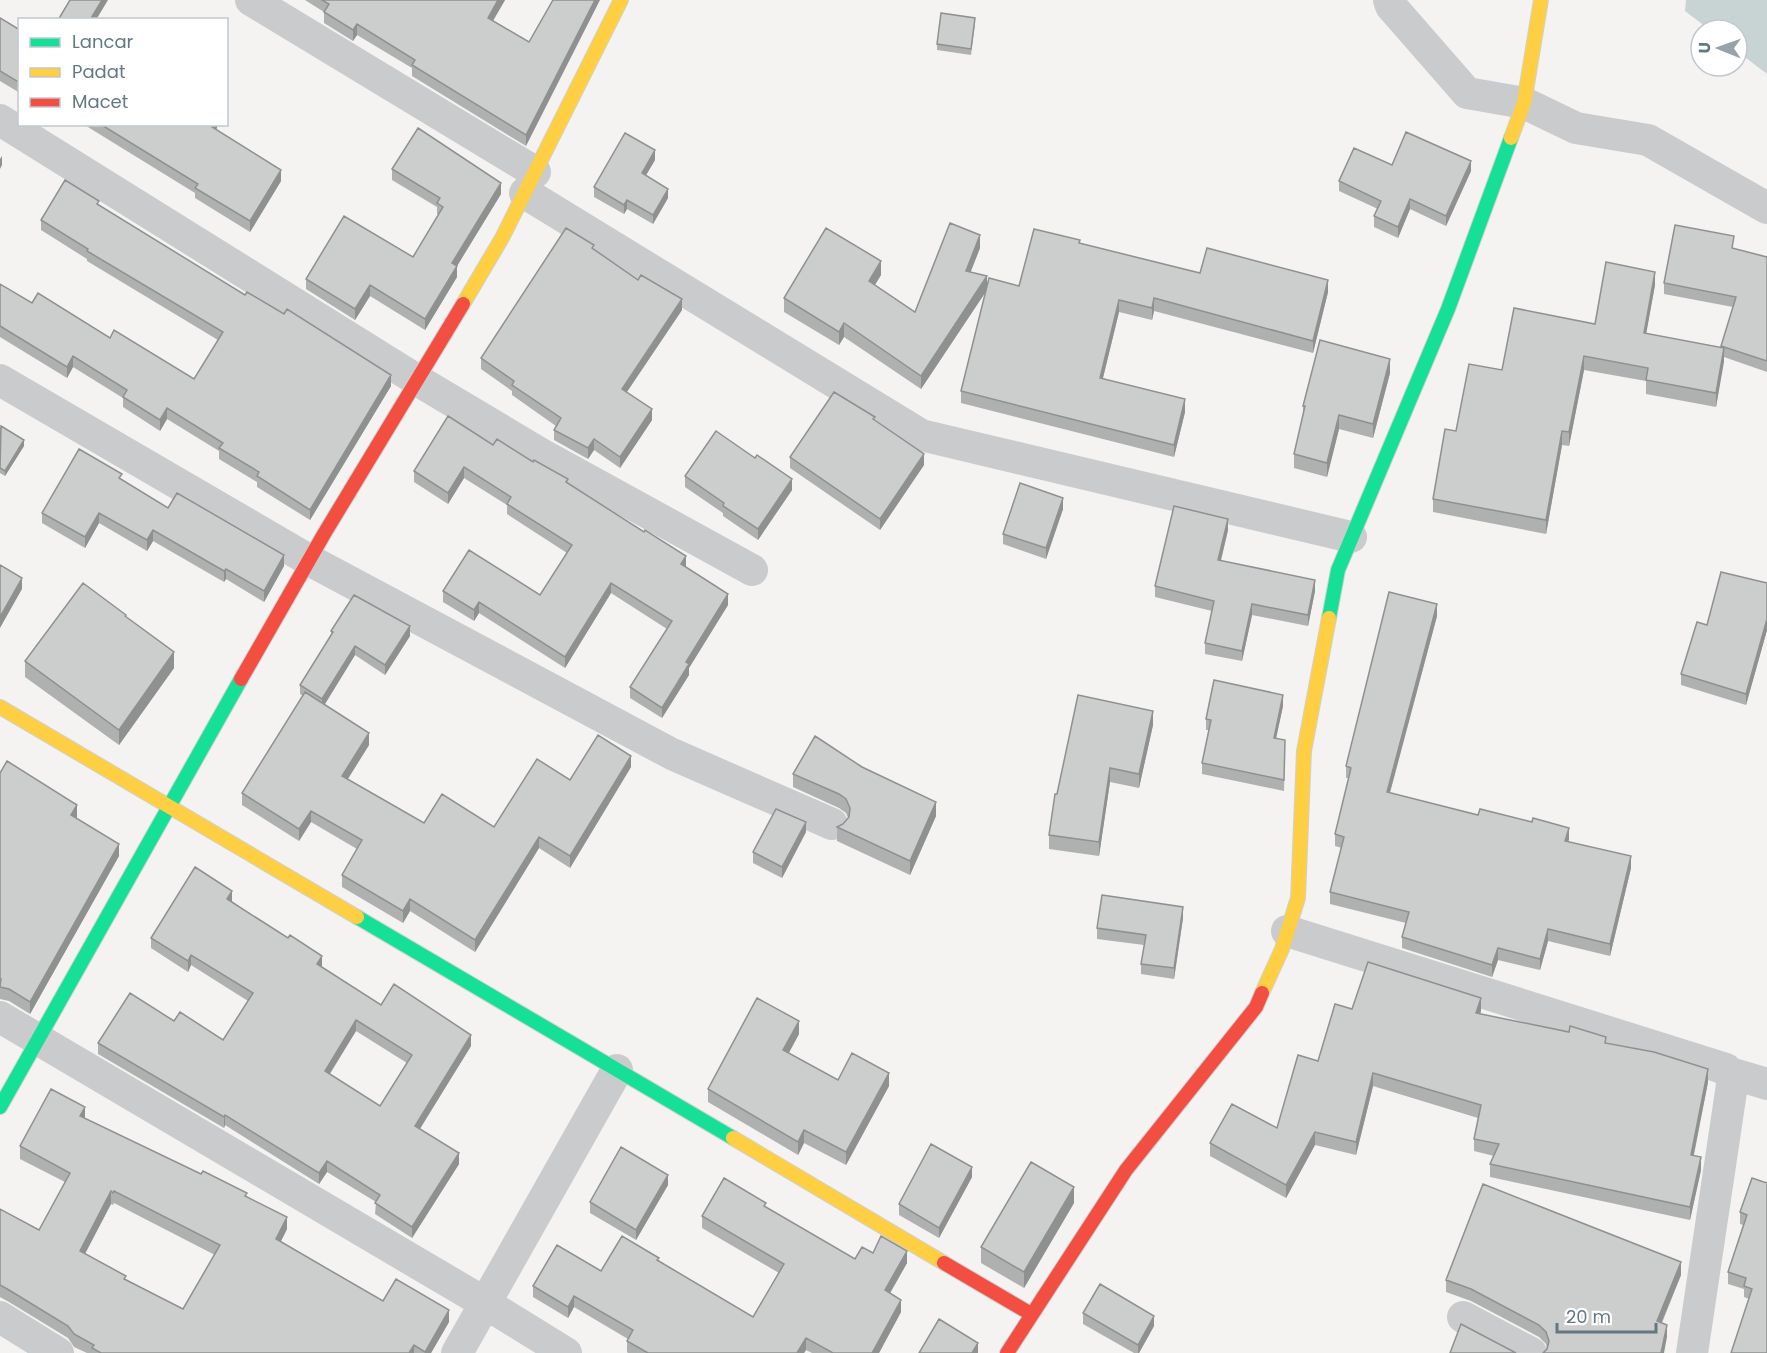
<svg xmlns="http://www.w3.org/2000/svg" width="1767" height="1353" font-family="Poppins,sans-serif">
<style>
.water{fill:#c8d4d4}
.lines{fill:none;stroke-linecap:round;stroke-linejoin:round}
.fast-casing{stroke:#cfd1d1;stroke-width:16}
.slow-casing{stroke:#cfd1d1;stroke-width:16}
.jam-casing{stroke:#cfd1d1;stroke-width:16}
.street{stroke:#cacbcc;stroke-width:32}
.fast{stroke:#16e098;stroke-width:14}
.slow{stroke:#ffcf43;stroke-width:14}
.jam{stroke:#f24e42;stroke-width:14}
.wall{fill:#afb0b0;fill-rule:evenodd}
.shaded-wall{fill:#8f9090}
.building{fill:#cccdcd;stroke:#8f9090;stroke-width:1.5;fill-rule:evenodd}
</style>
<rect width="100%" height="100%" fill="#f4f3f2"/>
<path class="water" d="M 1686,0 L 1767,0 L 1767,74 L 1737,51 L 1737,30 L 1710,30 L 1685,11 Z"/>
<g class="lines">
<g class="fast-casing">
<path id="fast" d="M 1329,618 L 1338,570 L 1448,309 L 1511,138
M 357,917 L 733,1138
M 0,1107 L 241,679"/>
</g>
<g class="slow-casing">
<path id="slow" d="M 1511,138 L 1524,103 L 1541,0
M 463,304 L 502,238 L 621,0
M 0,707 L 357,917
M 1262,993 L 1282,949 L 1298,898 L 1304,751 L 1329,618
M 733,1138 L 944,1263"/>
</g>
<g class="jam-casing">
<path id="jam" d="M 241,679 L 324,534 L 463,304
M 944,1263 L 1031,1314
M 1007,1353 L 1126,1170 L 1256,1007 L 1262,993"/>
</g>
<path class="street" d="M 251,0 L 535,172
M 1389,0 L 1391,6 L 1467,93 L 1524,103 L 1576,128 L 1648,140 L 1767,208
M 0,120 L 417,380 L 541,454 L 752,570
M 525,193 L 921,435 L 1351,537
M 0,380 L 309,560 L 672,754 L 832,824
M 1287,931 L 1726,1069 L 1733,1078 L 1692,1353
M 0,1017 L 485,1303 L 566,1353
M 1727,1072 L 1767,1084
M 0,1317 L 58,1353
M 1463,1317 L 1531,1353
M 457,1353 L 617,1070"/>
<use href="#fast" class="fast"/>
<use href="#slow" class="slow"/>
<use href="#jam" class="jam"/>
</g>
<path class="wall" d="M 305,0 L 505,0 L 493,21 L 529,42 L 526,146 L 412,76 L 412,68 L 357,35 L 353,41 L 324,23 L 324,12 Z
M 0,18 L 20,30 L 20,93 L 0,81 Z
M 975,24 L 971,55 L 937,50 L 937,44 Z
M 83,124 L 217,124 L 216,130 L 281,181 L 250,232 L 195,198 L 195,193 Z
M 655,160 L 646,175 L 668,198 L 653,224 L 627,209 L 624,214 L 594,197 L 594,187 Z
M 1392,165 L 1471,171 L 1446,226 L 1410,209 L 1398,238 L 1374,227 L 1374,216 L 1378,209 L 1339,191 L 1339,181 Z
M 392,169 L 501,194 L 457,266 L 457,277 L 425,330 L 370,296 L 355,320 L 306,289 L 306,279 L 413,257 L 439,215 L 437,214 L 437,207 L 392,180 Z
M 99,205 L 391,386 L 310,520 L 257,487 L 257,482 L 219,459 L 219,451 L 167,419 L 160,431 L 123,407 L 123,398 L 73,367 L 67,378 L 0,337 L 0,284 L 32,303 L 110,338 L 194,379 L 218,340 L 87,261 L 87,259 L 41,230 L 41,220 Z
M 1080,243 L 1200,273 L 1328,292 L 1313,353 L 1154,311 L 1152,320 L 1119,312 L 1103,378 L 1185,412 L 1174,457 L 961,403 L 961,391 L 986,291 L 921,389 L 844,337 L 839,345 L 784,312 L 784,298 L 881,275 L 875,285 L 915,312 L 980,248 L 970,272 L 987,288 L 1019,286 Z
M 1733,248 L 1767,257 L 1767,372 L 1724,357 L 1716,407 L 1646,394 L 1646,381 L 1584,370 L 1569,446 L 1562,445 L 1546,534 L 1433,512 L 1433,499 L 1456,431 L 1502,370 L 1595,324 L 1655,285 L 1646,333 L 1721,348 L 1733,307 L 1664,294 L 1664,283 Z
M 594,250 L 682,310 L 627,392 L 652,420 L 620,468 L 594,450 L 588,459 L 554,440 L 554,430 L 556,426 L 512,395 L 512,391 L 481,369 L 481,358 Z
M 1390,373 L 1373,438 L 1339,429 L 1327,477 L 1294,468 L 1294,454 L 1303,415 L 1303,406 Z
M 875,421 L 924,465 L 880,530 L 790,468 L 790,457 Z
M 0,427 L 24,446 L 5,476 L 0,473 Z
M 493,445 L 533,462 L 568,483 L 686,567 L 728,605 L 689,668 L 689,675 L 662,718 L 630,698 L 630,687 L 667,629 L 611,593 L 565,668 L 479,613 L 474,621 L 443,602 L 443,591 L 540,595 L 567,553 L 507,514 L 507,505 L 464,478 L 448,504 L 414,482 L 414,471 Z
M 685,476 L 792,490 L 758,540 L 723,516 L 723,513 L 685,487 Z
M 122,480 L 168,508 L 284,566 L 264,602 L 226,579 L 224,582 L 153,541 L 147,551 L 99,523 L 85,548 L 42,523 L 42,513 Z
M 1063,509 L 1046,559 L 1003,544 L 1003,534 Z
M 1228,530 L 1221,561 L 1315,591 L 1308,626 L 1252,615 L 1242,661 L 1205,654 L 1205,643 L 1212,611 L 1155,597 L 1155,586 Z
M 1767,583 L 1767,630 L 1746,705 L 1681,685 L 1681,674 L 1707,625 Z
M 1437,616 L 1390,793 L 1569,839 L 1568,842 L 1631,868 L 1610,956 L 1548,941 L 1540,970 L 1498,960 L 1492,977 L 1402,948 L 1402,937 L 1406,923 L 1330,904 L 1330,892 L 1342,848 L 1335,846 L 1335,834 L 1349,778 L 1346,778 L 1346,766 Z
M 126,617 L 174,668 L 119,745 L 25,677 L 25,661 Z
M 331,631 L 410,636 L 385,675 L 355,655 L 324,705 L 369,745 L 348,779 L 424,823 L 494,827 L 570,780 L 631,767 L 570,868 L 539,848 L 475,952 L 410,911 L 403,923 L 342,887 L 342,875 L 357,849 L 311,822 L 299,841 L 242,805 L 242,793 L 303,696 L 300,694 L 300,685 L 331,635 Z
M 1283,706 L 1276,738 L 1285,751 L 1284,791 L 1202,774 L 1202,763 L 1209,730 L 1206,730 L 1206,719 Z
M 1153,725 L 1139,788 L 1110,782 L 1099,856 L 1049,849 L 1049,835 L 1057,794 Z
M 0,773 L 77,817 L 76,818 L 119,856 L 30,1014 L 9,1001 L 0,999 Z
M 793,774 L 936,816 L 910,875 L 837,841 L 837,827 L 843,824 L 848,818 L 846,813 L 839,808 L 793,787 Z
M 806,832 L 782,878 L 753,863 L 753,852 Z
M 232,901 L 322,967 L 381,1005 L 471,1046 L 419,1129 L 459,1164 L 412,1238 L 375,1214 L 376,1202 L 327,1172 L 319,1184 L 225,1125 L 224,1128 L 98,1054 L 98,1043 L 174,1021 L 223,1040 L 248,1001 L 191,965 L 188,972 L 151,948 L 151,938 ZM 356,1031 L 407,1063 L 380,1106 L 330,1074 Z
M 1183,918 L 1174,979 L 1141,974 L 1141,964 L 1144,945 L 1097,939 L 1097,928 Z
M 1352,1009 L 1481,1011 L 1480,1014 L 1606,1043 L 1708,1082 L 1694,1155 L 1701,1170 L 1690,1220 L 1490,1177 L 1490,1164 L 1494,1156 L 1474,1151 L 1474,1139 L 1478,1118 L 1373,1086 L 1356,1155 L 1315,1145 L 1286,1198 L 1210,1156 L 1210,1143 L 1277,1128 L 1318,1061 Z
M 799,1034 L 789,1053 L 838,1080 L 889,1086 L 846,1165 L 804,1143 L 798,1155 L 708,1102 L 708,1089 Z
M 85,1118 L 247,1197 L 287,1229 L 281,1241 L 383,1301 L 449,1322 L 431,1353 L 87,1353 L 74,1347 L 68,1338 L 9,1302 L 0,1297 L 0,1209 L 39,1230 L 65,1182 L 20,1159 L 20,1146 ZM 114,1203 L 215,1255 L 183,1309 L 126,1279 L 85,1254 L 111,1204 L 113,1205 Z
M 972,1177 L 939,1238 L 899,1215 L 899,1204 Z
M 1752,1178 L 1767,1353 L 1749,1299 L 1744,1297 L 1744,1289 L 1728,1284 L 1728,1272 L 1743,1225 L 1740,1224 L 1740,1212 Z
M 668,1185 L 636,1240 L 590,1213 L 590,1202 Z
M 1074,1203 L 1024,1288 L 981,1263 L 981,1247 Z
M 766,1207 L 855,1259 L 873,1253 L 907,1263 L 890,1293 L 901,1312 L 879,1353 L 812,1353 L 806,1350 L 804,1353 L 628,1353 L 627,1352 L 627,1341 L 628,1339 L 574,1307 L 568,1318 L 533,1297 L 533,1286 L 601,1271 L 659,1261 L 753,1317 L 779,1273 L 702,1228 L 702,1216 Z
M 1681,1275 L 1662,1323 L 1667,1337 L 1547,1349 L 1546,1344 L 1539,1337 L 1471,1301 L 1446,1292 L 1446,1280 Z
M 1083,1313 L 1154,1326 L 1139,1353 L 1134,1353 L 1083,1324 Z"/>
<path class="shaded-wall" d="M 102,0 L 108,0 L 96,20 L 90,20 Z
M 498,0 L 505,0 L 488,29 L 488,18 Z
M 595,0 L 600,0 L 526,146 L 526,135 Z
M 357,24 L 357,35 L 353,41 L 353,30 Z
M 213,124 L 217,124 L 217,128 L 212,137 L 212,127 Z
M 655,150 L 655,160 L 642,182 L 642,173 Z
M 2,156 L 2,165 L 0,169 L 0,159 Z
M 1471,161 L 1471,171 L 1446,226 L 1446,216 Z
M 281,170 L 281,181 L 250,232 L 250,221 Z
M 501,183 L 501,194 L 457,266 L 457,277 L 425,330 L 425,319 L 452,263 Z
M 668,189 L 668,198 L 653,224 L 653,215 Z
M 1410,199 L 1410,209 L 1398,238 L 1398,227 Z
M 627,200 L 627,209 L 624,214 L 624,205 Z
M 980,235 L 980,248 L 966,284 L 966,271 Z
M 881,261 L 881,275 L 869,294 L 869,281 Z
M 1655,272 L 1655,285 L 1644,346 L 1644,333 Z
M 987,276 L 987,290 L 921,389 L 921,376 Z
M 1328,280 L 1328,292 L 1313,353 L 1313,341 Z
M 370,285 L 370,296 L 355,320 L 355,309 Z
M 1154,298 L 1154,311 L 1152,320 L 1152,308 Z
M 682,299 L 682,310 L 622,399 L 622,389 Z
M 1119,300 L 1119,312 L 1100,390 L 1100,378 Z
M 844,323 L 844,337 L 839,345 L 839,332 Z
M 1724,348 L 1724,362 L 1716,407 L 1716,393 Z
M 73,356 L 73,367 L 67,378 L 67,367 Z
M 1584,356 L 1584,370 L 1569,446 L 1569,432 Z
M 1390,359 L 1390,373 L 1373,438 L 1373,424 Z
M 391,375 L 391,386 L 310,520 L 310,510 Z
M 1185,399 L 1185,412 L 1174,457 L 1174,445 Z
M 167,408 L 167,419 L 160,431 L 160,420 Z
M 652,409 L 652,420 L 620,468 L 620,457 Z
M 1339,415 L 1339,429 L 1327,477 L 1327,463 Z
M 1562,431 L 1562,445 L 1546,534 L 1546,520 Z
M 594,439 L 594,450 L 588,459 L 588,448 Z
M 24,440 L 24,446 L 5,476 L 5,471 Z
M 924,454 L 924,465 L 880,530 L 880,519 Z
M 464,467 L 464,478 L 448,504 L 448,493 Z
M 792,479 L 792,490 L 758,540 L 758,529 Z
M 1063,498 L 1063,509 L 1046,559 L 1046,548 Z
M 99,513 L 99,523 L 85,548 L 85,537 Z
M 1228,519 L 1228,530 L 1218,571 L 1218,560 Z
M 153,530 L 153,541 L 147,551 L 147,540 Z
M 284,555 L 284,566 L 264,602 L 264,591 Z
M 686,556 L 686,567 L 681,564 Z
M 226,569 L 226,579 L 224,582 L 224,571 Z
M 22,578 L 22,589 L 0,628 L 0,617 Z
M 1315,580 L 1315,591 L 1308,626 L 1308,615 Z
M 611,583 L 611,593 L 565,668 L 565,657 Z
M 728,594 L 728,605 L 689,668 L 689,675 L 662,718 L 662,708 L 686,662 Z
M 479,602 L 479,613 L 474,621 L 474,610 Z
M 1252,604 L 1252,615 L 1242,661 L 1242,651 Z
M 1437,604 L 1437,616 L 1387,803 L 1387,792 Z
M 1767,619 L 1767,630 L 1746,705 L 1746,694 Z
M 410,626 L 410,636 L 385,675 L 385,665 Z
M 355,646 L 355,655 L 322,709 L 322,699 Z
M 174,652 L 174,668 L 119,745 L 119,730 Z
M 1283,695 L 1283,706 L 1274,748 L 1274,738 Z
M 1153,711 L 1153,725 L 1139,788 L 1139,774 Z
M 369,733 L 369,745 L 342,788 L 342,776 Z
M 631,756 L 631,767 L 570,868 L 570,856 Z
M 1110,768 L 1110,782 L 1099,856 L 1099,842 Z
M 936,802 L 936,816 L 910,875 L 910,861 Z
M 77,805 L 77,817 L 71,827 L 71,815 Z
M 311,811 L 311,822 L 299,841 L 299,829 Z
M 806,822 L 806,832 L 782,878 L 782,867 Z
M 1569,828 L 1569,839 L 1565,852 L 1565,841 Z
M 539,837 L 539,848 L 475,952 L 475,940 Z
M 119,844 L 119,856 L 30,1014 L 30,1002 Z
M 1631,856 L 1631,868 L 1610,956 L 1610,944 Z
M 232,891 L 232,901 L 227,909 L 227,899 Z
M 410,899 L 410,911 L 403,923 L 403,911 Z
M 1183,907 L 1183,918 L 1174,979 L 1174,968 Z
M 1548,929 L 1548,941 L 1540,970 L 1540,959 Z
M 1498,948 L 1498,960 L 1492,977 L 1492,965 Z
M 191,955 L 191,965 L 188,972 L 188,961 Z
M 322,956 L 322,966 L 317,974 L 317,964 Z
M 1481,998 L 1481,1011 L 1476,1026 L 1476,1013 Z
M 356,1020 L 356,1031 L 325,1081 L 325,1071 Z
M 799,1021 L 799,1034 L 783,1063 L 783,1050 Z
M 471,1035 L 471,1046 L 415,1137 L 415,1126 Z
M 1708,1069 L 1708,1082 L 1691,1168 L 1691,1155 Z
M 889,1073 L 889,1086 L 846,1165 L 846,1152 Z
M 1373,1073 L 1373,1086 L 1356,1155 L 1356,1142 Z
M 85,1107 L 85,1119 L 80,1116 Z
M 225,1115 L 225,1125 L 224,1128 L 224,1117 Z
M 804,1130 L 804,1143 L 798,1155 L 798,1142 Z
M 1315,1132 L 1315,1145 L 1286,1198 L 1286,1185 Z
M 459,1153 L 459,1164 L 412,1238 L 412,1227 Z
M 1701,1157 L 1701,1170 L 1690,1220 L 1690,1207 Z
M 327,1161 L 327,1172 L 319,1184 L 319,1173 Z
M 972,1167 L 972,1177 L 939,1238 L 939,1228 Z
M 668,1175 L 668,1185 L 636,1240 L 636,1230 Z
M 1074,1187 L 1074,1203 L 1024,1288 L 1024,1272 Z
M 111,1191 L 111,1204 L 80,1263 L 80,1251 Z
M 287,1217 L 287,1229 L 276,1251 L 276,1239 Z
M 907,1251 L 907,1263 L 885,1302 L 885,1290 Z
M 1681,1262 L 1681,1275 L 1657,1333 L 1657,1321 Z
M 574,1296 L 574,1307 L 568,1318 L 568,1307 Z
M 901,1300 L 901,1312 L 879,1353 L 872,1353 Z
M 449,1310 L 449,1322 L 431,1353 L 425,1353 Z
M 1154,1316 L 1154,1326 L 1139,1353 L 1138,1353 L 1138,1345 Z
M 1667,1325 L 1667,1337 L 1664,1353 L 1661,1353 Z
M 806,1338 L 806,1350 L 804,1353 L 797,1353 Z
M 978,1343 L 978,1353 L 972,1353 Z
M 414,1345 L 414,1353 L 409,1353 Z"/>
<path class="building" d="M 70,0 L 102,0 L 90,20 L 58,20 Z
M 322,0 L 498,0 L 488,18 L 529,42 L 553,0 L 595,0 L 526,135 L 412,65 L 415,60 L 357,24 L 353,30 L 324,12 L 329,4 Z
M 941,13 L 975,18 L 971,49 L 937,44 Z
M 0,18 L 20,30 L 20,83 L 0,71 Z
M 100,124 L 213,124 L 212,127 L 281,170 L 250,221 L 195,188 L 198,184 Z
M 418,128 L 501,183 L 452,263 L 457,266 L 425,319 L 370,285 L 355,309 L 306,279 L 344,216 L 413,257 L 443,207 L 437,203 L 440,198 L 392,169 Z
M 1406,132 L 1471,161 L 1446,216 L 1410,199 L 1398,227 L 1374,216 L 1381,201 L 1339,181 L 1354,148 L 1392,165 Z
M 625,133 L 655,150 L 642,173 L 668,189 L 653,215 L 627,200 L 624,205 L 594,187 Z
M 65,180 L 99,201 L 97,204 L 245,295 L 247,292 L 284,314 L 287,309 L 391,375 L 310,510 L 257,476 L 259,472 L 219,448 L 223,443 L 167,408 L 160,420 L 123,397 L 127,390 L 73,356 L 67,367 L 0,326 L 0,284 L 32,303 L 38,293 L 110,338 L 114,330 L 194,379 L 223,332 L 87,251 L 88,249 L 41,220 Z
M 950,223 L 980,235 L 966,271 L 987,276 L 921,376 L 844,323 L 839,332 L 784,298 L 826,228 L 881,261 L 869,281 L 915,312 Z
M 1675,225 L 1734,236 L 1732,248 L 1767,257 L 1767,361 L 1721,346 L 1736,297 L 1664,283 Z
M 566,228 L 594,245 L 592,248 L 638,280 L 641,275 L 682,299 L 622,389 L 652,409 L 620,457 L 594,439 L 588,448 L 554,430 L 561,418 L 512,385 L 514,381 L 481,358 Z
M 1034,229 L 1080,240 L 1079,243 L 1200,273 L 1207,248 L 1328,280 L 1313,341 L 1154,298 L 1152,308 L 1119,300 L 1100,378 L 1185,399 L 1174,445 L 961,391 L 989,278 L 1019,286 Z
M 1606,262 L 1655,272 L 1644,333 L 1724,348 L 1716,393 L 1646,380 L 1648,368 L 1584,356 L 1569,432 L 1562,431 L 1546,520 L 1433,499 L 1445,429 L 1456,431 L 1469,364 L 1502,370 L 1514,308 L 1595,324 Z
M 1320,340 L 1390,359 L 1373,424 L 1339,415 L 1327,463 L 1294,454 L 1305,406 L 1303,406 Z
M 834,392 L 875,417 L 873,419 L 924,454 L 880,519 L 790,457 Z
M 448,416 L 493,445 L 497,439 L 533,462 L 534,460 L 568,479 L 566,482 L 644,532 L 645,530 L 686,556 L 681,564 L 728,594 L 686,662 L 689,664 L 662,708 L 630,687 L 672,621 L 611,583 L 565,657 L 479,602 L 474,610 L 443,591 L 469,550 L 540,595 L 572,545 L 507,504 L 511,497 L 464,467 L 448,493 L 414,471 Z
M 1,426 L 24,440 L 5,471 L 0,468 Z
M 716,431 L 755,458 L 757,455 L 792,479 L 758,529 L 723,506 L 724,503 L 685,476 Z
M 79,449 L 122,474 L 119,478 L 168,508 L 177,493 L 284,555 L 264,591 L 226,569 L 224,571 L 153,530 L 147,540 L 99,513 L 85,537 L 42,513 Z
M 1020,483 L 1063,498 L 1046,548 L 1003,534 Z
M 1174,506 L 1228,519 L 1218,560 L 1315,580 L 1308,615 L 1252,604 L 1242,651 L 1205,643 L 1214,601 L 1155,586 Z
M 0,565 L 22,578 L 0,617 Z
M 1721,572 L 1767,583 L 1767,619 L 1746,694 L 1681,674 L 1697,622 L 1707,625 Z
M 83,583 L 126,615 L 125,616 L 174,652 L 119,730 L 25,661 Z
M 1389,592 L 1437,604 L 1387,792 L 1478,815 L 1480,809 L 1532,822 L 1533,818 L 1569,828 L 1565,841 L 1631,856 L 1610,944 L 1548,929 L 1540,959 L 1498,948 L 1492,965 L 1402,937 L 1409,912 L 1330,892 L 1344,837 L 1335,834 L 1351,768 L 1346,766 Z
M 354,595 L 410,626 L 385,665 L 355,646 L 322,699 L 300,685 L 333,632 L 331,631 Z
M 1214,680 L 1283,695 L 1274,738 L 1285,740 L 1284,780 L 1202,763 L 1211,720 L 1206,719 Z
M 305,692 L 369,733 L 342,776 L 424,823 L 442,794 L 494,827 L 537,759 L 570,780 L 598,735 L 631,756 L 570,856 L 539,837 L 475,940 L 410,899 L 403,911 L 342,875 L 362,840 L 311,811 L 299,829 L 242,793 Z
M 1078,695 L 1153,711 L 1139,774 L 1110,768 L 1099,842 L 1049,835 L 1055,794 L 1057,794 Z
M 815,736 L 862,767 L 936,802 L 910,861 L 837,827 L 843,824 L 849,817 L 850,808 L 846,799 L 839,794 L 793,774 Z
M 7,761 L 77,805 L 71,815 L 119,844 L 30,1002 L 9,989 L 0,987 L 1,979 L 0,978 L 0,773 Z
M 776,809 L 806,822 L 782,867 L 753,852 Z
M 195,867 L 232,891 L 227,899 L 288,938 L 290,935 L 322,956 L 317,964 L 381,1005 L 394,984 L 471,1035 L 415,1126 L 459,1153 L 412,1227 L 375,1203 L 380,1195 L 327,1161 L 319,1173 L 225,1115 L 224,1117 L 98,1043 L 130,993 L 174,1021 L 180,1012 L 223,1040 L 253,993 L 191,955 L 188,961 L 151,938 ZM 356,1020 L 412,1055 L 380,1106 L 325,1071 Z
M 1102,895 L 1183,907 L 1174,968 L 1141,964 L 1146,935 L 1097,928 Z
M 1368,962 L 1481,998 L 1476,1013 L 1569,1032 L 1570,1026 L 1606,1037 L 1605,1043 L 1654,1052 L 1708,1069 L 1691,1155 L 1701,1157 L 1690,1207 L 1490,1164 L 1499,1144 L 1474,1139 L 1481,1105 L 1373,1073 L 1356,1142 L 1315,1132 L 1286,1185 L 1210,1143 L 1232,1104 L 1277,1128 L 1298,1055 L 1318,1061 L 1335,1004 L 1352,1009 Z
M 757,998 L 799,1021 L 783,1050 L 838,1080 L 852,1053 L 889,1073 L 846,1152 L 804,1130 L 798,1142 L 708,1089 Z
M 51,1089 L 85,1107 L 80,1116 L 201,1174 L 203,1171 L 247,1193 L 245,1196 L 287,1217 L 276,1239 L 383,1301 L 396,1279 L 449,1310 L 425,1352 L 414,1345 L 409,1353 L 101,1353 L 92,1348 L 94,1345 L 74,1334 L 68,1326 L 9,1290 L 0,1285 L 0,1209 L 39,1230 L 70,1173 L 20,1146 ZM 111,1191 L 113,1193 L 114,1191 L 220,1245 L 183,1309 L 124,1279 L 126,1276 L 80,1251 Z
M 931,1144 L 972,1167 L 939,1228 L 899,1204 Z
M 621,1147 L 668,1175 L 636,1230 L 590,1202 Z
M 1031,1162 L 1074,1187 L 1024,1272 L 981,1247 Z
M 724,1178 L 766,1203 L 764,1206 L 855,1259 L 862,1247 L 873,1253 L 881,1236 L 907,1251 L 885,1290 L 901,1300 L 872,1353 L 833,1353 L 806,1338 L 797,1353 L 648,1353 L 627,1341 L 633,1330 L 574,1296 L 568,1307 L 533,1286 L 557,1245 L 601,1271 L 622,1236 L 659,1258 L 657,1260 L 753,1317 L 784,1264 L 702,1216 Z
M 1752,1178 L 1767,1183 L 1767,1353 L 1731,1353 L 1752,1289 L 1744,1286 L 1746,1278 L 1728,1272 L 1747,1215 L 1740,1212 Z
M 1483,1184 L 1681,1262 L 1657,1321 L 1667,1325 L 1661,1353 L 1543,1353 L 1547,1349 L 1549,1341 L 1546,1332 L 1539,1325 L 1471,1289 L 1446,1280 Z
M 1100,1284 L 1154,1316 L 1138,1345 L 1083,1313 Z
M 939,1319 L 978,1343 L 972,1353 L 919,1353 Z
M 1461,1324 L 1516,1353 L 1450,1353 Z"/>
<rect x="18" y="18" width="210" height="108" fill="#ffffff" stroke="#c1c9cd" stroke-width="1.5"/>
<rect x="30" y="38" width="30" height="9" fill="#16e098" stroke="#c1c9cd" stroke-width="1.5"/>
<text x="72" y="48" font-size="18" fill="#637982">Lancar</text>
<rect x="30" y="68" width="30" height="9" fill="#ffcf43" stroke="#c1c9cd" stroke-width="1.5"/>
<text x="72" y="78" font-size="18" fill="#637982">Padat</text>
<rect x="30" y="98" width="30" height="9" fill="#f24e42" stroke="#c1c9cd" stroke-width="1.5"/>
<text x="72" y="108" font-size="18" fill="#637982">Macet</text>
<g transform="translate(1719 48) rotate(271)"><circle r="28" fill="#ffffff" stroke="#c1c9cd" stroke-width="1.5"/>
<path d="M0-4.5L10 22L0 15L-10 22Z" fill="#96a4a9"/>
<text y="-9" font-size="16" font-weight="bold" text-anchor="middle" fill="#637982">U</text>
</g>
<path d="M1557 1323v9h99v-9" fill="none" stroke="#637982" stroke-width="3"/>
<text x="1566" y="1323" font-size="18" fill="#637982" stroke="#ffffff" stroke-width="4.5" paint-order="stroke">20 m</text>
</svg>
